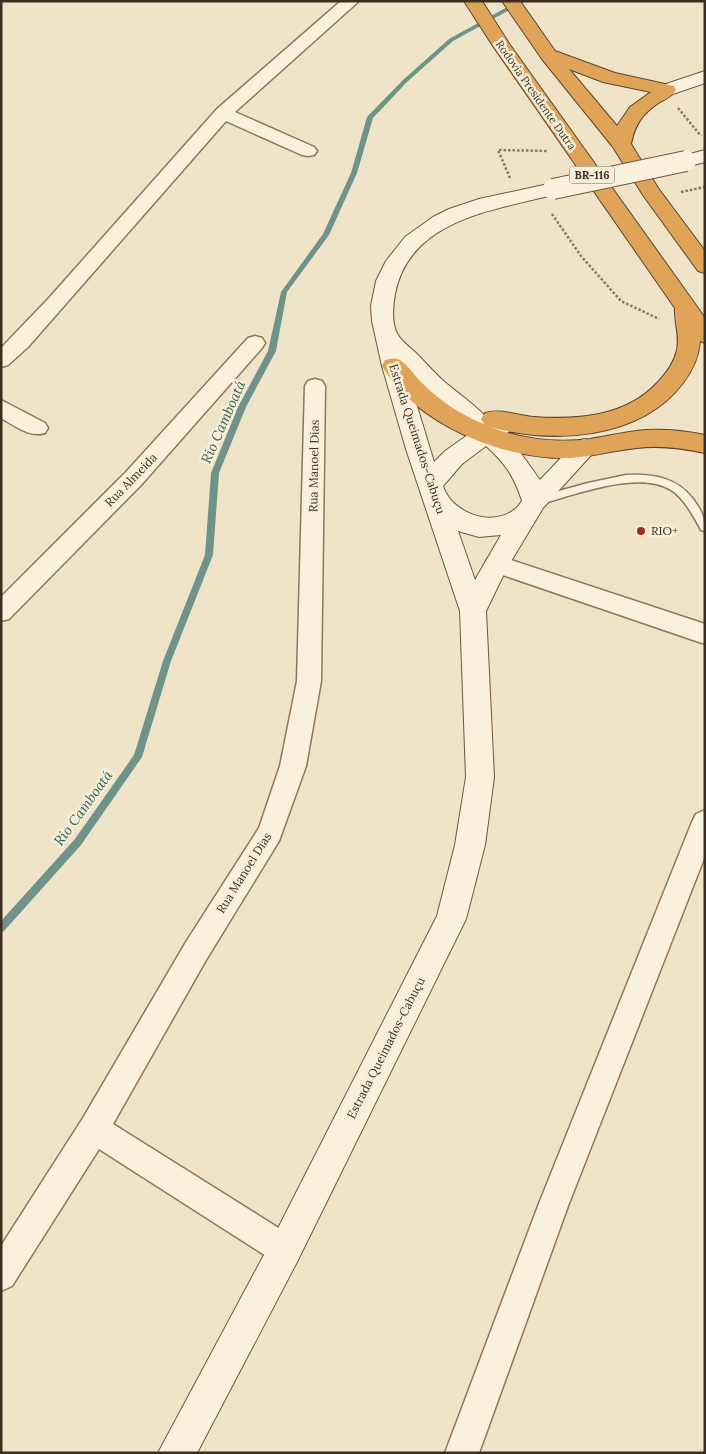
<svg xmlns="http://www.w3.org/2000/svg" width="706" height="1454" font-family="Lora,serif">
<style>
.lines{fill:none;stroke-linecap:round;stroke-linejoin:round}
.stream{fill:#6f938a;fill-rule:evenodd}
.service-casing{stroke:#8d765c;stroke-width:3}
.minor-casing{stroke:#8d765c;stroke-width:3}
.secondary-casing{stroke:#6f573f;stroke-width:2}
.motorway-casing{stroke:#5b4430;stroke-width:2}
.path{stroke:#8d765c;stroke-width:2.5;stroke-dasharray:2.5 2;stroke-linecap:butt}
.service{fill:#faf1dc;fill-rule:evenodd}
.minor{fill:#faf1dc;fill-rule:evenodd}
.secondary{fill:#faf1dc;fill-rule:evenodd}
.motorway{fill:#e0a458;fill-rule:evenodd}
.secondary-bridge-casing{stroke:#6f573f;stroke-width:22;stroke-linecap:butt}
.secondary-bridge{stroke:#faf1dc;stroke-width:20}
.poi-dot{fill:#9e2a2b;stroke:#f7eed8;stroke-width:2}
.labels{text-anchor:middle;stroke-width:5;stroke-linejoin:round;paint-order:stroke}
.far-street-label{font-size:11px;fill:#3d2e20;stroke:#f7eed8}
.shield{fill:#f7eed8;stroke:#756857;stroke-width:1}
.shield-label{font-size:11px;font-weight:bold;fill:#3d2e20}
.street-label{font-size:12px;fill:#3d2e20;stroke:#f7eed8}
.poi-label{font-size:12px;fill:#3d2e20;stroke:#f7eed8;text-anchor:start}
.water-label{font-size:14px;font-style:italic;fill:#2f5d5a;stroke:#f7eed8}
</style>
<rect width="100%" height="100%" fill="#f0e4c8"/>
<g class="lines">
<path class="stream" d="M 518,1 L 526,1 L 453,41 L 407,82 L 373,118 L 357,173 L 329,235 L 287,292 L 276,351 L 246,407 L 219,473 L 213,555 L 171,661 L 142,757 L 81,845 L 4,931 L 1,932 L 1,921 L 75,839 L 134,755 L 163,661 L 205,555 L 211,473 L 238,407 L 268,351 L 281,292 L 323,234 L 351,173 L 367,117 L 403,80 L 449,39 Z"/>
<g class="service-casing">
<path id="service" d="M 626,475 C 653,474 676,477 693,499 C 701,510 705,517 705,531 L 701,530 C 694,517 684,498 671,490 C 638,469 572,496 537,505 L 531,501 L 533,498 L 588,483 Z"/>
</g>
<g class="minor-casing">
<path id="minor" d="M 341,1 L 359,1 L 235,112 L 314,147 L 317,151 L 314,155 L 308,156 L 302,155 L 226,121 L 28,347 L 8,365 L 1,367 L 1,348 L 49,298 L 217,109 Z
M 255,336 L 262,338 L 265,343 L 262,348 L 142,484 L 9,619 L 1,621 L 1,597 L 126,472 L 248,338 Z
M 315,379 L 322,381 L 325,386 L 321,681 L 306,766 L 279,841 L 206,960 L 113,1124 L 296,1239 L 301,1250 L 296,1261 L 285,1266 L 274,1261 L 99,1149 L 12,1286 L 1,1291 L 1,1246 L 83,1118 L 186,942 L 259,828 L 280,766 L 297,681 L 305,386 L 308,381 Z
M 1,400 L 45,423 L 48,428 L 45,433 C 29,438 14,425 1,418 Z
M 496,555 L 705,624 L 705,644 L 488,570 L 485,564 L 488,558 Z
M 705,810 L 705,856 L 568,1206 L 479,1453 L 445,1453 L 538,1206 L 692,822 L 696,814 Z"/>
</g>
<g class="secondary-casing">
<path id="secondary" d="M 705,71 L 705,83 L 667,96 L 660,94 L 658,90 L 660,86 Z
M 705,150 L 705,162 L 686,167 L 679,165 L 676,161 L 679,157 Z
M 553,183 L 560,185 L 563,189 L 560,193 C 498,210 410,217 395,294 C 393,306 391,324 398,335 C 402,342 411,348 417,354 C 427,364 436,375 447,384 C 462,396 477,407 490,421 L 503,415 L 511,418 L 515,424 L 511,430 L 504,435 L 515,445 L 540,480 L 576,442 L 584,439 L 592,442 L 596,448 L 592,454 L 543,508 L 507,568 L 486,611 L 494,777 L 485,845 L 466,919 L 297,1262 L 197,1453 L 158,1453 L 273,1238 L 437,916 L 455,845 L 466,777 L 460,611 L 406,449 L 382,366 L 372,321 L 371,306 L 376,281 L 386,261 L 405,237 L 433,217 L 449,209 L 479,199 ZM 406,370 C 427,392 452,409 472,432 L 445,451 L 434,462 ZM 486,446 C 505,463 514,476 522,501 C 503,531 453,517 443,486 L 462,464 ZM 458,531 L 479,537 L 501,535 L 475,580 Z"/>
</g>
<g class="motorway-casing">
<path id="motorway" d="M 464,1 L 482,1 L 510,45 L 705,318 L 705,343 L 700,341 C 699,357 692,371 683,383 C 640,440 553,444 490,427 C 521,439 557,443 590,439 C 609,436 628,431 647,430 C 667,429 686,431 705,435 L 705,453 C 682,448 660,445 637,448 C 614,450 592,457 569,458 C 503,460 416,424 382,366 L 385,360 C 390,359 395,357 400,360 C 408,365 415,376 422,383 C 440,401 461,415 484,424 L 481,419 L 485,413 C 500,408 518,416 534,417 C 577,420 626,417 658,382 C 667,372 674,363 677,350 C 680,334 674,322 675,308 L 493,46 Z
M 502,1 L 520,1 L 555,51 L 615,73 L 674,86 L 676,90 C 672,96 666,99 660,102 C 643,113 635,124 631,144 L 658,188 L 705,251 L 705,273 L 698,271 L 643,195 L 613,147 L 542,59 ZM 569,69 L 603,82 L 651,92 L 630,107 L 617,126 Z"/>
</g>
<path class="path" d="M 678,108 L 701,136
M 510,178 L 498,150 L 547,151
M 681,192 L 705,187
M 552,214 L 581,256 L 621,301 L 659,319"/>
<use href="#service" class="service"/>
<use href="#minor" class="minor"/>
<use href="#secondary" class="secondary"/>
<use href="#motorway" class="motorway"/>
<g class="secondary-bridge-casing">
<path id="secondary-bridge" d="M 553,189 L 686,161"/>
</g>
<use href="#secondary-bridge" class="secondary-bridge"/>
</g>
<circle class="poi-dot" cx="641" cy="531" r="5"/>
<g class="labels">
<g class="far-street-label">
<text transform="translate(536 95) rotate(55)" y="4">Rodovia Presidente Dutra</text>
</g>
<rect class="shield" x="569.5" y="166.5" width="45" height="17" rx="4"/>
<g class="shield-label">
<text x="592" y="179">BR-116</text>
</g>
<g class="street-label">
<text transform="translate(417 439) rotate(72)" y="4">Estrada Queimados-Cabuçu</text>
<text transform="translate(314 466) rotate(-89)" y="4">Rua Manoel Dias</text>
<text transform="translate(131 480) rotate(-46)" y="4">Rua Almeida</text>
<text transform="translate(244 873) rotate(-58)" y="4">Rua Manoel Dias</text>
<text transform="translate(386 1048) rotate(-63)" y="4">Estrada Queimados-Cabuçu</text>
</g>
<g class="poi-label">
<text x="651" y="535">RIO+</text>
</g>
<g class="water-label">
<text transform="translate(223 422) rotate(-66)" y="5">Rio Camboatá</text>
<text transform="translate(83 808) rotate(-54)" y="5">Rio Camboatá</text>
</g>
</g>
<rect width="706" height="1454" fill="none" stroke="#3d2e20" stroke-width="5"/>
</svg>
